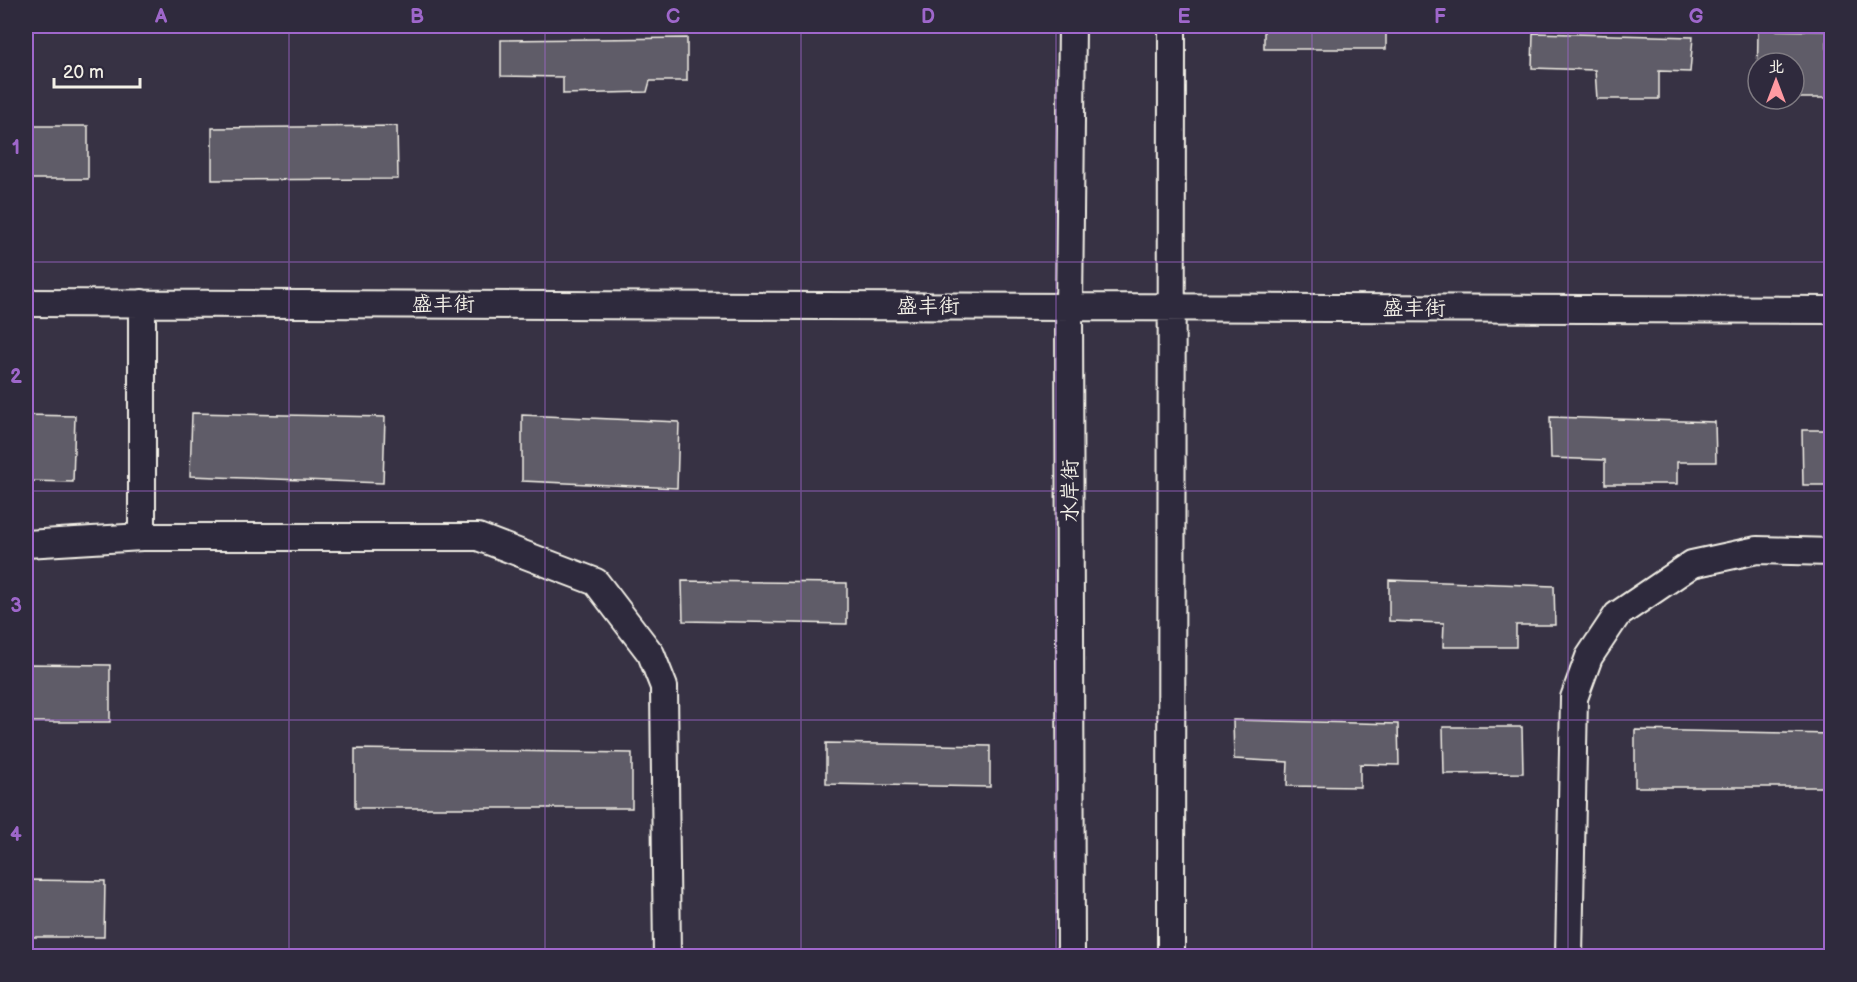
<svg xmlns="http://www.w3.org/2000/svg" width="1857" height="982" font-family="'Balsamiq Sans','LXGW WenKai TC',sans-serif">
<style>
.building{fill:#5f5c67;stroke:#f4f1e8;stroke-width:1.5}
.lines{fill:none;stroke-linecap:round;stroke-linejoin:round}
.minor-casing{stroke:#f4f1e8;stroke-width:30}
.minor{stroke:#2f2a3d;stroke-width:26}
.grid{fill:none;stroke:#9f67cb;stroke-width:1.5;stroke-opacity:0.55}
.labels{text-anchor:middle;stroke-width:4.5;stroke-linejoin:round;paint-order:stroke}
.street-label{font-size:21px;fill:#f4f1e8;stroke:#2f2a3d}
.neatline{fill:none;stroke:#9f67cb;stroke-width:2}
.grid-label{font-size:20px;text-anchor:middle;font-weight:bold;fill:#9f67cb}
</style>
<rect width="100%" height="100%" fill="#373244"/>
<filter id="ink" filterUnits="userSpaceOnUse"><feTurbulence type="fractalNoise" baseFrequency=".0167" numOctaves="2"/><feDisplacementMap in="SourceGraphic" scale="12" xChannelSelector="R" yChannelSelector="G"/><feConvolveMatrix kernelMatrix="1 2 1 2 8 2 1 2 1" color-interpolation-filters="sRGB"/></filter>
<g filter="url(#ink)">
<path class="building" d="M 1264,26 L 1386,26 L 1386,49 L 1264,49 Z
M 1758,30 L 1827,31 L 1827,98 L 1794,98 L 1794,63 L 1758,63 L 1757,98 Z
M 1533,33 L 1693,37 L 1690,72 L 1659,71 L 1659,99 L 1597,99 L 1595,70 L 1532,68 Z
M 687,38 L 687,81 L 650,81 L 647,92 L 563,94 L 563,77 L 501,76 L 501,40 Z
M 26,126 L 88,126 L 88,179 L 26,179 Z
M 397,126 L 398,179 L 212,180 L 212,128 Z
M 192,413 L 385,417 L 383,483 L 190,476 Z
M 26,415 L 75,416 L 73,482 L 26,481 Z
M 522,415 L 679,422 L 677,488 L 522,481 Z
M 1550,417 L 1715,422 L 1716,462 L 1677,462 L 1677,484 L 1605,484 L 1605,460 L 1551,458 Z
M 1802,430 L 1832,430 L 1832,485 L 1803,485 Z
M 1389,580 L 1554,586 L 1555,625 L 1516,625 L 1516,647 L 1443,647 L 1444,623 L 1389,621 Z
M 682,581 L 847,583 L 847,624 L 683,621 Z
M 26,664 L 110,665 L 110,722 L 26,722 Z
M 1233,720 L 1398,724 L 1399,765 L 1360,764 L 1360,787 L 1287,786 L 1288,762 L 1234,759 Z
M 1443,727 L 1522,727 L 1523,773 L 1444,774 Z
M 1635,730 L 1832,734 L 1832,787 L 1635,787 Z
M 826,743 L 990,746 L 990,787 L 826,784 Z
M 355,749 L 632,753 L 632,808 L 355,808 Z
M 26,880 L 105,881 L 104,937 L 26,937 Z"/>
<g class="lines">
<g class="minor-casing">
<path id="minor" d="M 26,303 L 1832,310
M 142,303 L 142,537
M 26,544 L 142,537 L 478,537 L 596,582 L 651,654 L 664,687 L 667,956
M 1071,956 L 1069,307 L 1072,26
M 1171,956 L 1172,26
M 1569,956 L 1574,698 L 1589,657 L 1617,615 L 1692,564 L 1757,550 L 1832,552"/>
</g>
<use href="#minor" class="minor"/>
</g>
</g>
<path class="grid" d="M 289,26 L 289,956M 545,26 L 545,956M 801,26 L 801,956M 1056,26 L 1056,956M 1312,26 L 1312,956M 1568,26 L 1568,956M 26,262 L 1832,262M 26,491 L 1832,491M 26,720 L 1832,720"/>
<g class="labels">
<g class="street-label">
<text x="443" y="311">盛丰街</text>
<text x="928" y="313">盛丰街</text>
<text x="1414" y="315">盛丰街</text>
<text transform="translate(1070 491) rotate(-90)" y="7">水岸街</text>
</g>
</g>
<rect width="1857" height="982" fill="none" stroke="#2f2a3d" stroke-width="66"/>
<g transform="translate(1776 81)"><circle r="28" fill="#2f2a3d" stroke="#7e7a81" stroke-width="1.5"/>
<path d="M0-4.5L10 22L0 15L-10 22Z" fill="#ff9aa2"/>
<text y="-9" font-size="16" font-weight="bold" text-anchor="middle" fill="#f4f1e8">北</text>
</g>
<path d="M54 78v9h86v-9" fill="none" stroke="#f4f1e8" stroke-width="3"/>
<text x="63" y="78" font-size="18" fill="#f4f1e8" stroke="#2f2a3d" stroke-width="4.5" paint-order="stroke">20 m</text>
<rect x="33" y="33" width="1791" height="916" class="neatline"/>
<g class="grid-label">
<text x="161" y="23">A</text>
<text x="417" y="23">B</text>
<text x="673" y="23">C</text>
<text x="928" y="23">D</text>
<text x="1184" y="23">E</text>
<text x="1440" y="23">F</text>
<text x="1696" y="23">G</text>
<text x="16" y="154">1</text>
<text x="16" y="383">2</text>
<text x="16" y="612">3</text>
<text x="16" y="841">4</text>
</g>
</svg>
